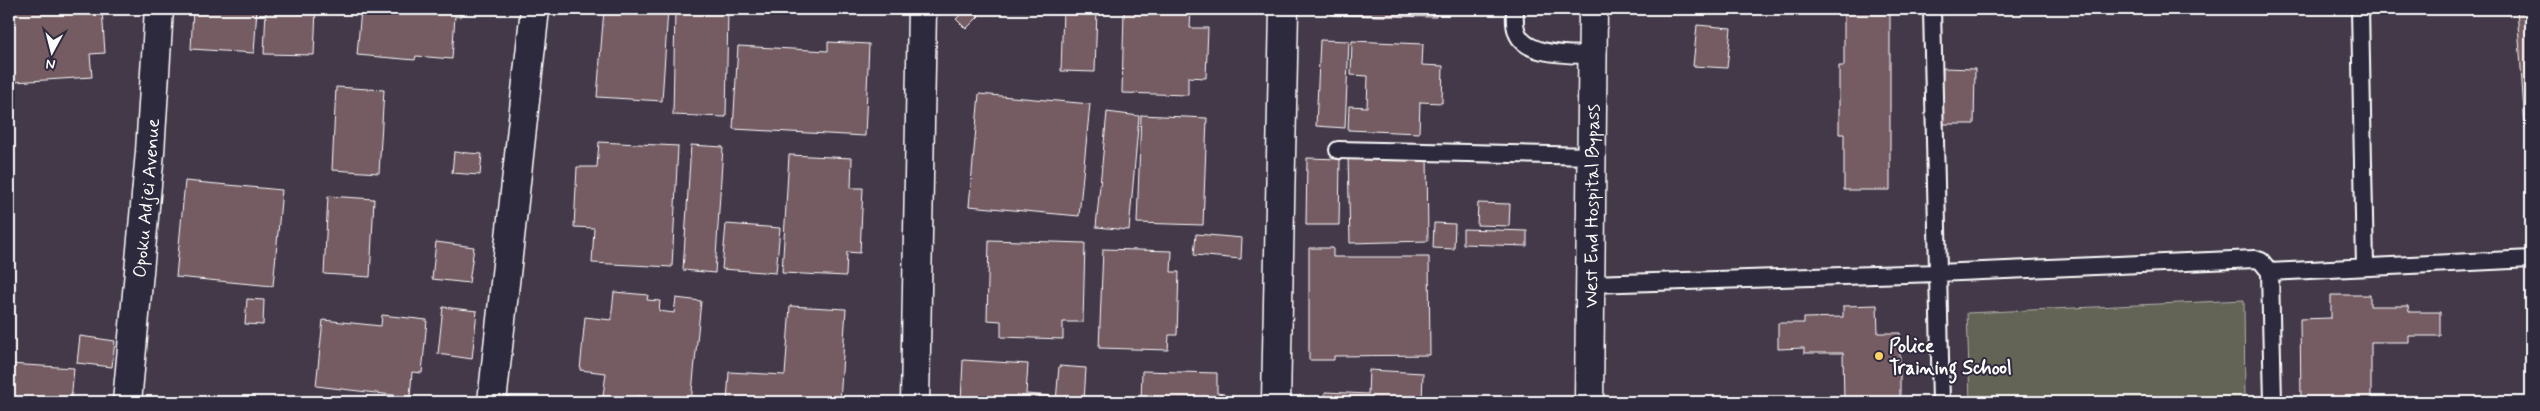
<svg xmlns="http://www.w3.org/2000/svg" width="2540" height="411" font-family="Mynerve,sans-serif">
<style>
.green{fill:#636456;stroke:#b1b2aa}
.building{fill:#745c64;stroke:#fff}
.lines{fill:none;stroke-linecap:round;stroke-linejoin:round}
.lane-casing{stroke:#fff;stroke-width:20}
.street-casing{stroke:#fff;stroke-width:31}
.highway-casing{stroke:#fff;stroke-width:31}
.lane{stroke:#2f2a3d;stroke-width:16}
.street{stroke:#2f2a3d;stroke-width:28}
.highway{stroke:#2f2a3d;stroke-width:28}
.poi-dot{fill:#ffd166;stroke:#2f2a3d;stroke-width:2}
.labels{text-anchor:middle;stroke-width:4;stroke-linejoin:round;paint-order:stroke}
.street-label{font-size:19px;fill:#fff;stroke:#2f2a3d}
.poi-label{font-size:19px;font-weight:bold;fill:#fff;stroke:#2f2a3d;text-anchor:start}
</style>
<rect width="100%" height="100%" fill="#443949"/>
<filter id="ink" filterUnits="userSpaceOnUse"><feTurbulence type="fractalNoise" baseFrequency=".02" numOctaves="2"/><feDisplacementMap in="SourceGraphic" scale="10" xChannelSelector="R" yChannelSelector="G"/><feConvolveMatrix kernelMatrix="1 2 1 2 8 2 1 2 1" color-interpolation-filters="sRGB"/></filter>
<g filter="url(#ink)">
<path class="green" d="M 2244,300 L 2245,402 L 1970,402 L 1967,313 Z"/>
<path class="building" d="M 9,9 L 102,9 L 105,53 L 90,54 L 92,77 L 14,82 Z
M 193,9 L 257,9 L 254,53 L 191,49 Z
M 266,9 L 316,9 L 314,55 L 264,54 Z
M 361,9 L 460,9 L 460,17 L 455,16 L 452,59 L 416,56 L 415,60 L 357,55 Z
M 604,9 L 668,9 L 662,101 L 597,97 Z
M 675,9 L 728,9 L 726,117 L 673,115 Z
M 966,9 L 971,9 L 979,16 L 966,29 L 956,19 Z
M 1063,9 L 1097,9 L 1095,72 L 1061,71 Z
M 1124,9 L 1191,9 L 1190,28 L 1208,28 L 1206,78 L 1188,77 L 1188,95 L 1122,93 Z
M 1332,9 L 1436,9 L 1436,17 L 1332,15 Z
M 2517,9 L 2531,9 L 2531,126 L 2525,127 Z
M 1844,12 L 1890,12 L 1890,190 L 1844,190 L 1844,134 L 1839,134 L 1839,66 L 1844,66 Z
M 1697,25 L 1731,28 L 1727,68 L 1693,66 Z
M 1320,40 L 1349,41 L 1345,128 L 1316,126 Z
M 1352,41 L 1423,44 L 1422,65 L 1443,66 L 1442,103 L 1420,102 L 1419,133 L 1348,130 L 1349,106 L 1367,107 L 1368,76 L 1351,75 Z
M 828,42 L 869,44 L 865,136 L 733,129 L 738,46 L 828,51 Z
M 1943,68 L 1975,69 L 1974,124 L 1941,124 Z
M 336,87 L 384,90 L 379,173 L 332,170 Z
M 979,94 L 1090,104 L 1079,216 L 969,206 Z
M 1107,112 L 1139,116 L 1129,230 L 1096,227 Z
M 1141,115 L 1207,118 L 1203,225 L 1137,223 Z
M 599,142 L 678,146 L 672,267 L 592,263 L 594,228 L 574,227 L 577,167 L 597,167 Z
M 691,145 L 723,147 L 715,273 L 683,270 Z
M 454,152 L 482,154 L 480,175 L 452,173 Z
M 1427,154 L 1428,241 L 1350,243 L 1348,155 Z
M 789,155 L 852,158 L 851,188 L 863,188 L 860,253 L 847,252 L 846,276 L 782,273 Z
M 1307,158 L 1340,159 L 1339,225 L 1306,225 Z
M 185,181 L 282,190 L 273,286 L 176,277 Z
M 328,196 L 374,199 L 370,277 L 324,274 Z
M 1478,203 L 1510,204 L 1509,226 L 1477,225 Z
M 1434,223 L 1455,224 L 1454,249 L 1433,248 Z
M 726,224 L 780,228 L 776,273 L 722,269 Z
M 1463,229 L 1527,231 L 1527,246 L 1463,244 Z
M 1196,234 L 1242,238 L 1241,259 L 1194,255 Z
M 989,240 L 1085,243 L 1083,322 L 1063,322 L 1063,339 L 1001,337 L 1001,321 L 987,320 Z
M 436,242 L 474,247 L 469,283 L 432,279 Z
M 1309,248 L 1333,248 L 1333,257 L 1429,257 L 1430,355 L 1334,356 L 1334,360 L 1309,360 Z
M 1103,249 L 1172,251 L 1171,272 L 1179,272 L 1177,335 L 1169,335 L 1168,350 L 1099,348 Z
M 614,292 L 648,295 L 647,300 L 660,301 L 659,311 L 674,313 L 676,298 L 701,301 L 691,402 L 663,402 L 664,399 L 637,396 L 637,400 L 603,396 L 606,373 L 580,370 L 585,317 L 611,320 Z
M 2331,295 L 2370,295 L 2370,306 L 2408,306 L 2409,312 L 2440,312 L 2440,336 L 2409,336 L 2409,342 L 2371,342 L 2371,402 L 2301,402 L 2300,319 L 2331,318 Z
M 247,299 L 264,300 L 263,325 L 245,324 Z
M 1877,305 L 1878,333 L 1900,333 L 1900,402 L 1844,402 L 1843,353 L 1804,353 L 1804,348 L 1778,349 L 1778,323 L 1804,323 L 1804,318 L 1843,317 L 1843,306 Z
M 790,306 L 846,309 L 840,402 L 727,402 L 729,372 L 785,375 Z
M 443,307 L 477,311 L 472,359 L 438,354 Z
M 382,315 L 427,320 L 422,373 L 412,372 L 410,397 L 316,386 L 323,320 L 381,326 Z
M 80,336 L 115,341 L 112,367 L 77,363 Z
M 963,360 L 1028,364 L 1026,394 L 1051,396 L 1050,402 L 961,402 Z
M 9,364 L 74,368 L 71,402 L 9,402 Z
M 1059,366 L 1086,368 L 1084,402 L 1056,402 Z
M 1369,370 L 1423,373 L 1422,402 L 1325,402 L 1325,392 L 1368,394 Z
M 1142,371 L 1217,373 L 1217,393 L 1224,394 L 1224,402 L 1141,402 Z"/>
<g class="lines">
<g class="lane-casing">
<path id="lane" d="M 1515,9 C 1515,15 1514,22 1516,29 C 1522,57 1570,54 1592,55
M 1932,9 L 1941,402
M 2360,9 L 2365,267
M 1338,150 L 1592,156
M 2270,272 L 2531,259
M 1591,284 L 1937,273 L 2255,259 L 2261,261 L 2270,272 L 2273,402"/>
</g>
<g class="street-casing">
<g id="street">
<path id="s1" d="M 127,402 L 150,152 L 159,9"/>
<path d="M 492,402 L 535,9"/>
<path d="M 915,402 L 922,9"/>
<path d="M 1276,402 L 1284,9"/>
</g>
</g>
<g class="highway-casing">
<g id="highway">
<path id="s2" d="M 1589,402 L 1593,9"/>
</g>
</g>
<use href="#lane" class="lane"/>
<use href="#street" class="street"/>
<use href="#highway" class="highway"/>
</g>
</g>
<circle class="poi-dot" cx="1879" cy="356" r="5"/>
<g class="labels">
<g class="street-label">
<text dy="7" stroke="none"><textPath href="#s1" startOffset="205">Opoku Adjei Avenue</textPath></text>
<text dy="7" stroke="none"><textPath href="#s2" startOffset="196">West End Hospital Bypass</textPath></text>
</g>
<g class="poi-label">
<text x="1889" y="352">Police<tspan x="1889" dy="22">Training School</tspan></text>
</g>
</g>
<rect width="2540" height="411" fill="none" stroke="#2f2a3d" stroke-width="30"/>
<rect x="15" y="15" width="2510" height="381" fill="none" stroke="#fff" stroke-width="2" filter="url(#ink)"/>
<g transform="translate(52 52) rotate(187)" stroke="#2f2a3d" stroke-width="4" paint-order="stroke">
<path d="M0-4L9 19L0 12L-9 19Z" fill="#ffffff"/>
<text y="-8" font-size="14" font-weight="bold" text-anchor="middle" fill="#ffffff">N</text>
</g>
</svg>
